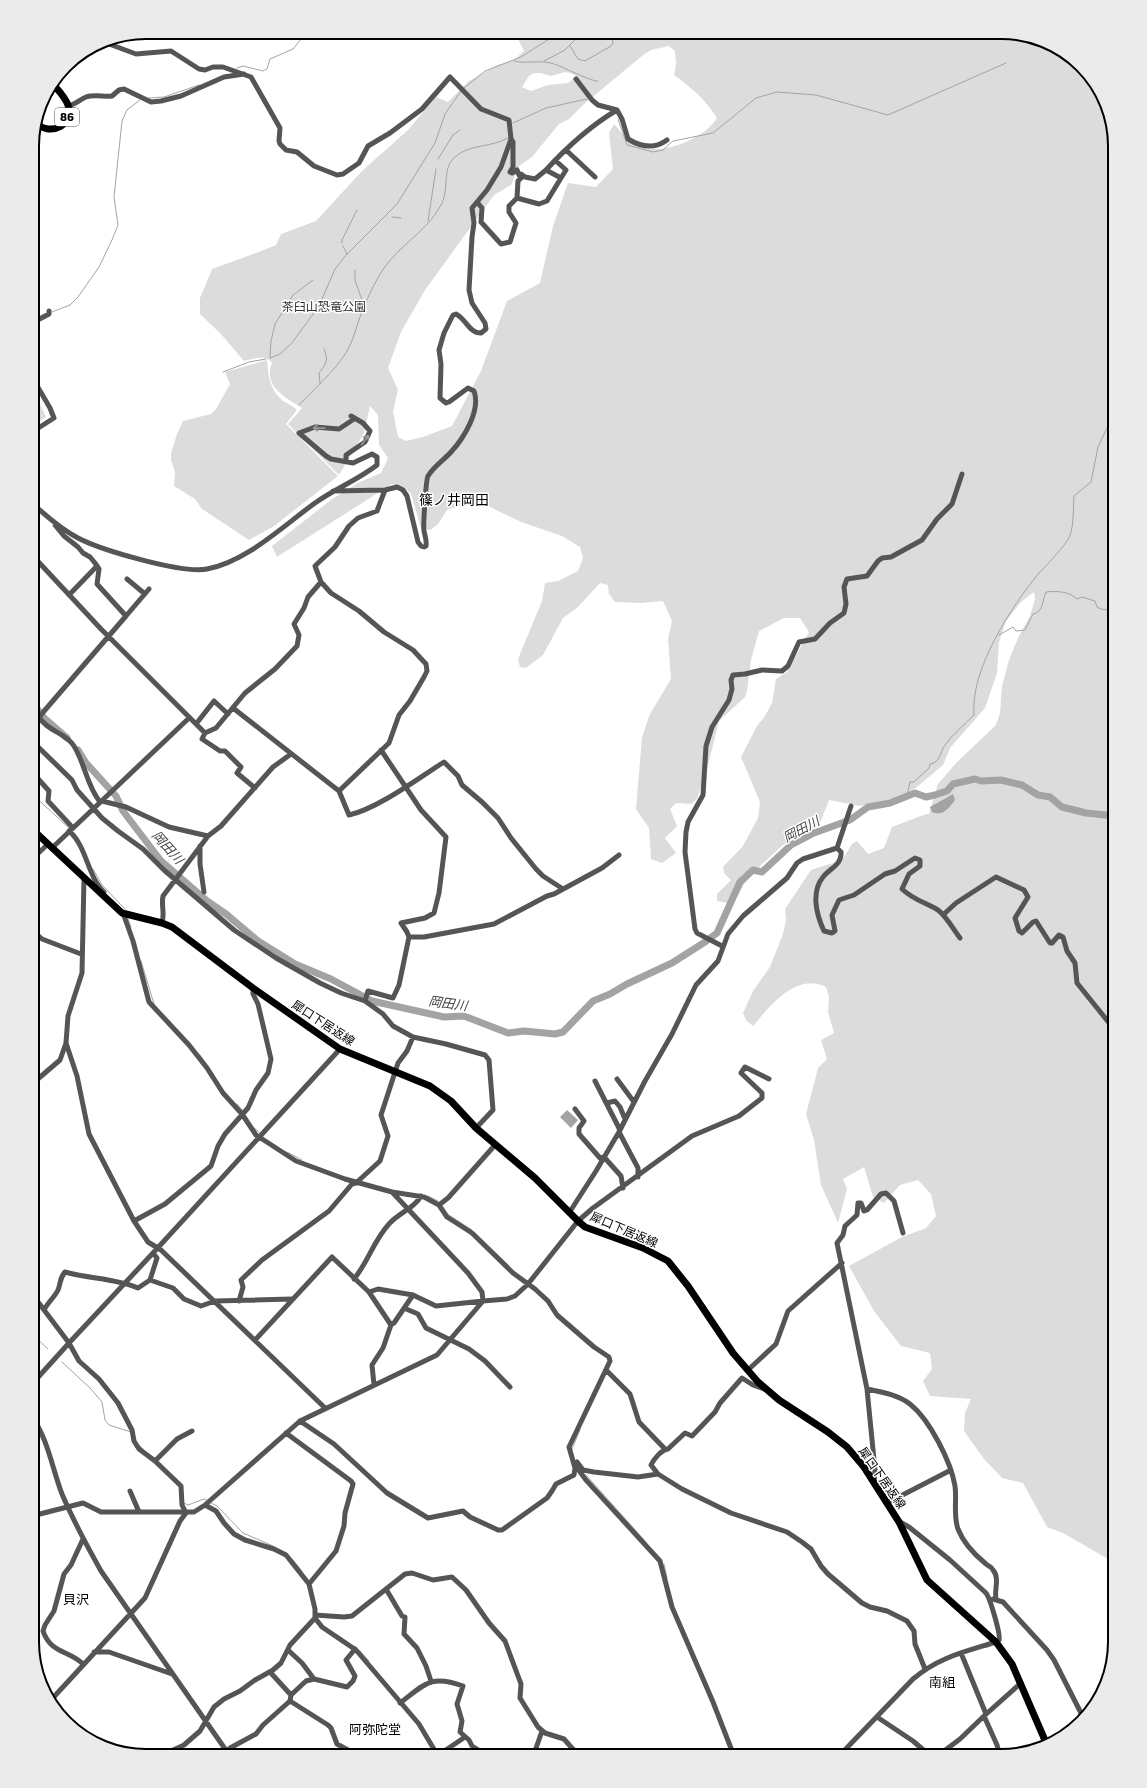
<svg xmlns="http://www.w3.org/2000/svg" width="1147" height="1788" font-family="'Golos Text','Noto Sans JP',sans-serif">
<style>
.green{fill:#dcdcdc;fill-rule:evenodd}
.water{fill:#a3a3a3}
.lines{fill:none;stroke-linecap:round;stroke-linejoin:round}
.stream{stroke:#a3a3a3;stroke-width:1}
.river{stroke:#a3a3a3;stroke-width:7}
.minor{stroke:#555;stroke-width:5}
.major{stroke:#000;stroke-width:7}
.oneway{stroke:#999}
.labels{text-anchor:middle;stroke-width:3;stroke-linejoin:round;paint-order:stroke}
.shield{fill:#fff;stroke:#4c4c4c;stroke-width:1}
.shield-label{font-size:11px;font-weight:bold;fill:#000}
.park-label{font-size:12px;fill:#333;stroke:#fff}
.street-label{font-size:12px;fill:#000;stroke:#fff}
.water-label{font-size:13px;font-style:italic;fill:#444;stroke:#fff}
.neighbourhood-label{font-size:13px;fill:#000;stroke:#fff}
.quarter-label{font-size:14px;fill:#000;stroke:#fff}
.rim{fill:none;stroke:#000;stroke-width:2}
</style>
<rect width="100%" height="100%" fill="#fff"/>
<path class="green" d="M 503,32 L 1009,32 L 1065,51 L 1103,95 L 1115,146 L 1115,1563 L 1063,1533 L 1047,1527 L 1023,1483 L 1002,1478 L 984,1459 L 964,1431 L 965,1413 L 971,1399 L 930,1396 L 923,1381 L 932,1369 L 930,1353 L 901,1346 L 874,1311 L 849,1266 L 902,1237 L 926,1228 L 936,1216 L 931,1194 L 918,1180 L 900,1185 L 884,1203 L 873,1197 L 864,1167 L 843,1179 L 847,1189 L 838,1223 L 821,1185 L 814,1140 L 806,1114 L 818,1068 L 827,1059 L 821,1040 L 834,1033 L 828,1012 L 829,997 L 826,987 C 796,972 770,1006 753,1026 L 746,1020 L 743,1013 L 753,991 L 770,967 L 783,934 L 786,920 L 785,909 L 811,870 L 842,860 L 852,844 L 857,841 L 868,854 L 884,848 L 892,827 L 926,814 L 929,814 L 938,784 L 956,763 L 996,725 L 1000,713 L 1002,686 L 1009,660 L 1018,638 L 1030,616 L 1035,599 L 1034,592 L 1021,602 L 1006,621 L 999,642 L 997,673 L 985,708 L 950,748 L 943,765 L 917,787 L 901,797 L 860,806 L 829,800 L 820,823 L 783,845 L 760,866 L 744,884 L 733,904 L 717,901 L 717,894 L 731,880 L 724,873 L 723,867 L 743,846 L 758,818 L 760,802 L 741,757 L 757,726 L 765,716 L 772,703 L 776,679 L 787,672 L 809,632 L 800,618 L 784,618 L 759,631 L 751,660 L 747,691 L 745,697 L 719,721 L 709,761 L 697,799 L 691,804 L 676,803 L 670,809 L 677,826 L 665,838 L 676,853 L 662,863 L 651,859 L 649,828 L 636,809 L 642,737 L 650,714 L 671,679 L 668,639 L 672,621 L 663,601 L 641,603 L 615,602 L 609,594 L 608,585 L 600,583 L 578,607 L 563,618 L 543,655 L 526,668 L 520,667 L 518,659 L 542,601 L 545,583 L 558,581 L 578,571 L 583,558 L 580,547 L 562,536 L 521,522 L 482,503 L 472,502 L 447,510 L 438,524 L 430,530 L 421,528 L 411,494 L 405,488 L 392,484 L 277,557 L 272,546 L 331,500 L 358,483 L 381,473 L 388,458 L 379,445 L 378,415 L 370,406 L 364,433 L 339,475 L 288,424 L 302,408 C 285,397 263,387 272,363 C 265,354 254,359 244,361 L 221,334 L 200,314 L 200,298 L 212,269 L 256,253 L 276,245 L 281,234 L 316,221 L 362,171 L 408,130 L 436,97 L 448,102 L 469,81 L 498,65 L 514,60 L 524,51 L 515,33 ZM 669,46 L 675,51 L 676,64 L 674,75 C 694,90 703,97 717,118 C 703,140 662,156 636,146 C 628,142 620,130 614,124 L 609,133 L 613,169 L 596,187 L 568,183 L 553,226 L 540,283 L 507,301 L 481,371 L 452,426 L 423,437 L 406,441 L 398,437 L 393,411 L 398,390 L 388,368 L 401,332 L 425,290 L 494,195 L 511,185 L 519,166 L 532,157 L 559,124 L 569,119 L 583,105 L 643,55 L 651,50 ZM 565,72 L 570,73 L 577,76 L 568,83 L 548,85 L 531,91 L 522,87 L 529,76 L 534,73 L 540,73 L 551,76 Z
M 267,360 C 268,376 270,390 283,401 C 288,404 293,406 297,410 L 286,424 L 338,476 L 274,526 L 249,540 L 202,509 L 195,499 L 174,486 L 175,472 L 171,460 L 171,453 L 177,434 L 183,421 L 211,414 L 216,409 L 230,384 L 225,372 Z
M 32,388 L 46,417 L 32,426 Z"/>
<path class="water" d="M 953,794 L 955,800 C 949,808 943,817 932,812 L 930,807 Z
M 567,1110 L 578,1120 L 571,1128 L 560,1117 Z"/>
<g class="lines">
<path class="stream" d="M 344,32 L 347,32
M 570,46 L 578,59 L 585,61 L 611,46 L 613,43 L 612,37
M 514,61 C 525,64 538,60 551,63 C 562,66 591,82 598,81
M 544,61 L 565,50 L 583,32
M 237,68 L 243,66 L 263,71 L 267,69 L 270,59 L 293,49 L 306,33 L 317,32
M 464,88 L 485,71 L 521,57 L 560,32
M 149,98 L 164,97 L 199,85
M 618,119 L 627,145 L 653,152 L 663,150 L 673,141 L 713,133 L 756,98 L 777,92 L 816,95 L 888,115 L 1006,63
M 513,123 L 546,108 L 587,99
M 438,159 L 453,135 L 460,130
M 392,217 L 401,218
M 428,221 L 436,169
M 342,243 L 342,240 L 357,210
M 343,246 L 347,254
M 355,270 L 355,280 L 364,306
M 313,280 L 293,295 L 275,324 L 271,341 L 270,358 L 280,354 L 291,344 L 319,306 L 335,269 L 347,254 L 397,204 L 435,143 L 445,114 L 461,91
M 52,312 L 70,305 L 78,297 L 99,267 L 112,240 L 118,225 L 114,197 L 122,121 L 127,110 L 140,100
M 32,319 L 37,317
M 223,372 L 249,362 L 266,359
M 320,383 L 319,373 C 326,364 329,361 324,349
M 299,405 C 315,388 335,371 347,351 C 353,341 356,328 360,317 C 366,301 374,283 384,268 C 400,245 428,230 441,205 C 450,189 441,169 455,157 C 469,144 490,148 508,138
M 999,635 L 1013,627 L 1016,631 L 1025,630 L 1033,614 C 1044,612 1042,600 1046,592 C 1056,591 1069,591 1077,599 L 1082,597 L 1095,601 L 1097,607 L 1101,609 L 1115,611
M 32,794 L 69,828
M 907,796 L 910,782 L 914,782 L 929,768 L 930,764 C 940,763 940,752 945,745 C 953,734 964,725 974,715 C 970,670 1011,607 1039,573 C 1046,566 1068,543 1070,535 C 1074,525 1073,507 1074,496 L 1091,482 L 1098,447 L 1115,411
M 93,869 L 102,885 L 125,909
M 128,919 L 131,927
M 141,961 L 154,1004
M 200,1055 L 214,1075
M 237,1104 L 243,1111
M 253,1127 L 259,1132
M 287,1152 L 302,1160
M 428,1196 L 438,1201
M 449,1215 L 472,1230
M 474,1232 L 509,1266
M 32,1330 L 35,1337 L 48,1349
M 62,1362 L 91,1389 L 102,1402 L 105,1420 L 109,1425 L 131,1432
M 140,1446 L 145,1451
M 572,1449 L 580,1430
M 586,1475 L 645,1541
M 184,1503 L 188,1505 L 204,1499 L 207,1500
M 211,1503 L 217,1506 L 243,1533 L 273,1546
M 292,1559 L 302,1571
M 664,1564 L 667,1578
M 360,1651 L 369,1661"/>
<path class="river" d="M 32,702 L 44,718 L 67,738
M 78,750 L 86,763 L 116,796 L 123,811 L 161,861 L 207,901 L 226,914 L 258,941 L 295,964 L 331,979 L 372,1001 L 444,1017 L 464,1016 L 508,1033 L 524,1031 L 555,1034 L 563,1032 L 593,1001 L 610,994 L 627,984 L 672,963 L 705,942 L 717,933 L 740,882 L 753,870 L 762,872 L 791,845 L 814,833 L 850,820 L 868,807 L 890,803 L 915,793 L 926,797 L 935,795 L 947,791 L 953,784 L 975,779 L 981,781 L 1001,780 L 1022,785 L 1038,795 L 1050,797 L 1062,807 L 1086,813 L 1115,816"/>
<path class="minor" d="M 101,41 L 136,54 L 171,51 L 199,69 L 205,70 L 213,67 L 223,67 L 251,77 L 280,128 L 279,141 L 280,144 L 286,150 L 297,152 L 314,166 L 337,175 L 343,174 L 359,163 L 368,146 L 390,133 L 422,109 L 450,77 L 481,109 L 509,120 L 511,139 L 501,167 L 487,190 L 472,208 L 474,223 L 472,237 L 469,290 L 472,303 L 485,323 L 486,329 L 481,333 C 469,333 466,319 456,314 L 453,315 L 444,333 L 439,350 L 441,364 L 440,398 L 446,403 L 449,402 L 468,388 L 474,391 C 481,410 464,438 451,452 C 444,460 434,466 428,476 C 426,479 423,526 424,531 C 425,536 427,541 426,546 L 424,547 L 421,546 L 418,542 L 407,496 L 403,490 L 397,487 L 385,490 L 333,491
M 576,79 L 592,100 L 598,105 L 617,110 L 622,119 L 628,139 C 641,147 655,149 667,140
M 68,106 C 75,105 79,100 86,97 C 94,94 104,97 112,96 L 119,90 L 124,89 L 151,102 L 161,101 L 181,96 L 224,77 L 244,74
M 511,139 L 513,142 L 513,167 L 510,172 L 512,173 L 517,170 L 519,175 L 521,174 L 525,177 L 535,179 L 546,170
M 566,150 L 595,177
M 556,161 L 566,170 L 561,178
M 517,198 L 518,181 L 523,176
M 477,202 L 482,208 L 481,222 L 501,244 L 510,242 L 516,223 L 509,212 L 509,206 L 517,198 L 539,204 L 547,201 L 561,178 L 546,170 C 567,147 590,126 617,110
M 32,323 L 49,314 L 49,311
M 32,432 L 54,418 L 50,408 L 32,377
M 346,461 L 346,455 L 365,442 L 370,431 L 363,423 L 351,416
M 32,503 C 46,516 61,529 78,538 C 101,550 182,574 207,569 C 246,562 283,526 315,503 C 334,489 358,480 377,465 L 377,457 L 372,454 L 353,463 L 331,459 L 326,456 L 299,433 L 315,427 L 339,429 L 354,419
M 32,555 L 101,629 L 205,733
M 127,579 L 145,594
M 69,595 L 97,566
M 126,616 L 149,589
M 233,708 L 339,791 L 349,815 C 377,809 419,778 444,762 L 458,776 L 462,785 L 482,802 L 498,818 L 511,838 L 536,869 L 543,876 L 563,889
M 39,717 C 47,731 66,733 74,746 C 85,764 87,786 100,802
M 32,719 L 39,717 L 126,616 L 97,584 L 99,569 L 95,563 L 90,557 L 83,553 L 78,547 L 64,536 L 55,525
M 196,724 L 214,701 L 228,714
M 32,741 L 72,780 L 77,790 L 102,818 L 118,831 L 143,849 L 164,870 L 234,930 L 276,958 L 320,983 L 341,993 L 365,1001 L 383,1014 L 393,1026 L 413,1037 L 446,1044 L 485,1055 L 489,1060 L 493,1110 L 476,1128
M 32,772 L 49,791 L 48,801 L 73,828
M 255,788 L 237,773 L 241,767 L 225,751 L 220,751 L 202,739 L 205,733 L 216,728 L 245,693 L 275,669 L 297,646 L 299,635 L 294,624 L 304,608 L 308,597 L 321,582
M 339,791 L 389,743 L 399,715 L 410,701 L 424,677 L 427,671 L 426,664 L 413,650 L 384,632 L 359,611 L 331,593 L 321,582 L 315,566 L 335,547 L 349,526 L 358,518 L 377,511 L 385,490
M 102,801 L 126,807 L 169,827 L 208,836
M 69,831 C 87,846 87,876 104,892
M 200,846 L 200,864 L 204,892
M 52,848 L 188,719
M 837,848 L 841,852 C 842,865 830,868 823,877 C 811,892 816,914 824,931 L 832,933 L 835,931 L 832,915 L 839,900 L 854,895 L 885,874 L 895,871 L 915,858 L 920,860 L 920,866 L 909,874 L 902,889 C 915,901 925,902 938,910 C 947,917 953,929 960,938
M 32,859 L 48,844
M 123,913 L 133,941 L 149,1002 L 189,1045 L 207,1068 L 223,1093 L 242,1114 L 256,1135 L 296,1161 L 345,1179 L 392,1192 L 468,1273 L 482,1292 L 483,1301 L 436,1306 L 413,1295 L 378,1289 L 369,1292
M 943,915 L 956,903 L 996,877 L 1024,890 L 1028,897 L 1015,918 L 1019,931 L 1022,933 L 1033,922 L 1036,921 L 1050,943 L 1052,943 L 1059,935 L 1063,937 L 1067,951 L 1075,963 L 1077,983 L 1110,1024 L 1115,1026
M 162,923 C 165,913 161,906 163,896 L 208,836 L 221,826 L 273,767 L 291,754
M 32,930 L 42,939 L 81,954
M 409,937 L 424,937 L 494,924 L 547,896 L 554,894 L 602,868 L 619,855
M 722,946 L 697,933 L 695,929 L 685,852 L 686,832 L 688,822 L 703,795 L 706,746 L 712,727 L 729,700 L 732,689 L 731,680 L 733,675 L 745,674 L 762,670 L 782,671 L 788,666 L 799,642 L 815,639 L 830,623 L 844,613 L 846,604 L 844,587 L 847,579 L 867,576 L 878,561 L 882,558 L 891,557 L 922,540 L 937,519 L 952,504 L 962,474
M 365,1001 L 368,991 L 393,998 L 399,985 L 409,937 L 407,932 L 401,923 L 425,918 L 434,913 L 439,893 L 446,837 L 421,810 L 381,750
M 66,1043 L 77,1076 L 89,1134 L 134,1221 L 148,1242 L 161,1250 L 325,1408
M 617,1079 L 634,1102
M 595,1081 L 620,1130
M 32,1084 L 60,1060 L 66,1043 L 68,1016 L 82,973 L 84,878
M 607,1103 L 615,1101 L 620,1107 L 625,1119
M 575,1109 L 584,1121 L 579,1128 L 579,1134 L 600,1158 L 604,1157 L 621,1176 L 623,1188
M 619,1132 L 638,1168 L 638,1177
M 392,1192 L 424,1197 L 439,1205
M 569,1213 L 596,1171 L 619,1132 L 645,1081 L 672,1034 L 696,985 L 718,961 L 728,934 L 743,916 L 787,878 L 797,863 L 803,859 L 837,848 L 851,806
M 134,1221 L 165,1204 L 211,1166 L 218,1146 L 225,1134 L 248,1108 L 256,1090 L 268,1073 L 271,1059 L 258,1004 L 253,994 L 253,988
M 354,1279 C 368,1262 374,1240 389,1224 C 398,1213 415,1208 421,1196
M 150,1280 L 173,1288 L 184,1299 L 201,1306 L 215,1301 L 292,1299
M 239,1301 L 243,1287 L 241,1280 L 262,1260 L 329,1211 L 352,1184 L 356,1183 L 380,1161 L 388,1136 L 381,1115 L 398,1063 L 407,1051 L 413,1037
M 404,1308 L 418,1314 L 426,1328 L 469,1349 L 485,1361 L 510,1387
M 44,1310 C 48,1302 54,1298 58,1290 C 61,1283 59,1279 65,1272 C 90,1279 115,1278 138,1288 L 150,1280 L 157,1258 L 153,1253
M 391,1325 L 394,1323 L 413,1295
M 255,1340 L 332,1257 L 369,1292 L 391,1325 L 383,1348 L 372,1365 L 374,1385
M 606,1370 L 630,1394 L 639,1422 L 665,1449
M 748,1370 L 776,1344 L 788,1311 L 842,1263
M 32,1372 L 34,1382
M 32,1384 L 69,1343 L 32,1294
M 764,1389 L 753,1385 L 742,1378 L 720,1403 L 715,1412 L 692,1436 L 685,1433 L 668,1449 C 661,1450 654,1459 651,1465 L 658,1474 L 682,1489 L 731,1513 L 787,1532 L 802,1542 L 811,1549 L 821,1566 L 828,1574 L 862,1603 L 870,1607 L 887,1611 L 907,1621 L 914,1631 L 915,1644 L 925,1669
M 867,1389 C 882,1392 898,1395 910,1404 C 930,1420 951,1462 955,1486 C 957,1500 953,1515 958,1529 C 963,1542 975,1555 986,1564 C 988,1566 992,1567 993,1570 C 1000,1578 994,1590 996,1599
M 32,1417 C 48,1439 52,1468 62,1494 C 73,1520 87,1546 101,1571 L 230,1756
M 300,1421 L 334,1444 L 387,1493 L 428,1518 L 463,1511 L 470,1517 L 498,1530 L 502,1530 L 547,1498 L 552,1491 L 556,1484 L 574,1475 L 575,1468 L 569,1447 L 610,1361 L 609,1357 L 594,1347 L 557,1315 L 548,1301 L 535,1289 L 513,1273 L 472,1233 L 447,1217 L 439,1205 L 448,1198 L 495,1145
M 286,1433 L 351,1481 L 353,1484 L 345,1513 L 344,1526 L 336,1551 L 309,1584
M 155,1461 L 177,1439 L 192,1431
M 577,1462 L 583,1470 L 594,1472 L 638,1477 L 658,1474
M 575,1465 L 586,1480 L 660,1561 L 672,1607 L 713,1702 L 734,1756
M 874,1482 L 875,1470 L 867,1389 L 837,1243 L 843,1235 L 845,1226 L 857,1215 L 858,1203 L 861,1203 L 864,1211 L 867,1210 L 881,1194 L 886,1193 L 894,1201 L 903,1233
M 130,1491 L 139,1512
M 887,1503 L 951,1470
M 205,1505 L 216,1511 L 224,1523 L 234,1534 L 245,1540 L 274,1549 L 286,1555 L 309,1584 L 315,1609 L 315,1618 L 322,1627 L 356,1650 L 419,1724 L 438,1756
M 32,1516 L 83,1503 L 101,1512 L 194,1512 L 205,1505 L 300,1421 L 437,1355 L 483,1301 L 507,1299 L 515,1296 L 528,1284 L 578,1221 L 593,1208 L 692,1136 L 739,1116 L 762,1098 L 762,1093 L 741,1073 L 745,1067 L 769,1079
M 386,1589 L 402,1616 L 405,1617 L 404,1634 L 417,1648 L 426,1666 L 431,1681
M 993,1599 L 1003,1602 L 1047,1650 L 1054,1660 L 1082,1715
M 315,1615 L 344,1617 L 352,1616 L 405,1574 L 412,1573 L 433,1580 L 452,1577 L 466,1590 L 489,1623 L 505,1641 L 521,1684 L 520,1698 L 538,1727 L 545,1733 L 564,1739 L 579,1756
M 288,1650 L 302,1663 L 314,1679 L 306,1681 L 291,1695
M 94,1652 L 109,1652 L 172,1674
M 961,1653 L 986,1714
M 83,1664 C 69,1650 51,1654 43,1631 L 45,1625 L 54,1611 L 64,1574 L 71,1565 L 83,1539
M 314,1679 L 347,1687 L 353,1681 L 355,1676 L 346,1660 L 355,1649
M 51,1700 L 145,1598 L 180,1521 L 186,1513 L 182,1505 L 181,1486 L 155,1461 L 139,1449 L 134,1441 L 132,1430 L 118,1403 L 99,1379 L 79,1361 L 69,1343 L 153,1253 L 340,1049
M 290,1701 L 328,1725 L 331,1728 L 337,1744 L 359,1756
M 400,1703 C 425,1684 431,1674 463,1686 L 457,1704 L 462,1721 L 460,1732 L 469,1740 L 472,1746 L 480,1751 L 481,1756
M 877,1717 L 913,1741 L 927,1753
M 160,1756 L 184,1745 L 200,1731 L 214,1707 L 224,1699 L 240,1691 L 255,1680 L 273,1670 L 281,1663 L 290,1645 L 315,1618
M 221,1756 L 230,1748 L 256,1734 L 263,1725 L 290,1701 L 291,1695 L 270,1672
M 437,1756 L 465,1737
M 535,1756 L 535,1751 L 542,1731
M 839,1756 L 913,1679 C 939,1657 964,1652 996,1642 L 999,1640 C 1001,1635 990,1598 986,1593 L 950,1560 L 909,1527 L 900,1522
M 927,1756 L 927,1753 L 944,1751 L 960,1739 L 984,1716
M 1000,1756 L 997,1745 L 984,1716 L 1021,1683"/>
<path class="major" d="M 36,123 C 51,137 74,125 68,105 C 65,97 58,90 53,84
M 32,829 L 122,913 L 162,923 L 172,927 L 253,988 L 340,1049 L 430,1086 L 451,1101 L 476,1128 L 535,1178 L 578,1221 L 585,1227 L 643,1248 L 668,1261 L 688,1286 L 733,1353 L 758,1382 L 779,1400 L 828,1432 L 847,1447 L 864,1467 L 899,1522 L 927,1580 L 996,1642 L 1012,1664 L 1047,1745"/>
</g>
<defs><path id="oneway-shaft" d="M-6 0H5M1.5-3L5.5 0L1.5 3" fill="none" stroke-width="1.6" stroke-linecap="round" stroke-linejoin="round"/></defs>
<g class="oneway">
<use href="#oneway-shaft" transform="translate(319 428) rotate(-178)"/>
<use href="#oneway-shaft" transform="translate(365 440) rotate(-54)"/>
</g>
<g class="labels">
<rect class="shield" x="55" y="108" width="24" height="18" rx="3"/>
<g class="shield-label">
<text x="67" y="121">86</text>
</g>
<g class="park-label">
<text x="324" y="311">茶臼山恐竜公園</text>
</g>
<g class="street-label">
<text transform="translate(323 1023) rotate(33)" y="4">犀口下居返線</text>
<text transform="translate(624 1230) rotate(23)" y="4">犀口下居返線</text>
<text transform="translate(882 1478) rotate(55)" y="4">犀口下居返線</text>
</g>
<g class="water-label">
<text transform="translate(801 829) rotate(-28)" y="5">岡田川</text>
<text transform="translate(168 847) rotate(48)" y="5">岡田川</text>
<text transform="translate(448 1003) rotate(8)" y="5">岡田川</text>
</g>
<g class="neighbourhood-label">
<text x="76" y="1604">貝沢</text>
<text x="942" y="1687">南組</text>
<text x="375" y="1734">阿弥陀堂</text>
</g>
<g class="quarter-label">
<text x="454" y="505">篠ノ井岡田</text>
</g>
</g>
<path d="M0 0H1147V1788H0ZM146 39H1001A107 107 0 0 1 1108 146V1642A107 107 0 0 1 1001 1749H146A107 107 0 0 1 39 1642V146A107 107 0 0 1 146 39Z" fill="#ebebeb" fill-rule="evenodd"/>
<path class="rim" d="M146 39H1001A107 107 0 0 1 1108 146V1642A107 107 0 0 1 1001 1749H146A107 107 0 0 1 39 1642V146A107 107 0 0 1 146 39Z"/>
</svg>
